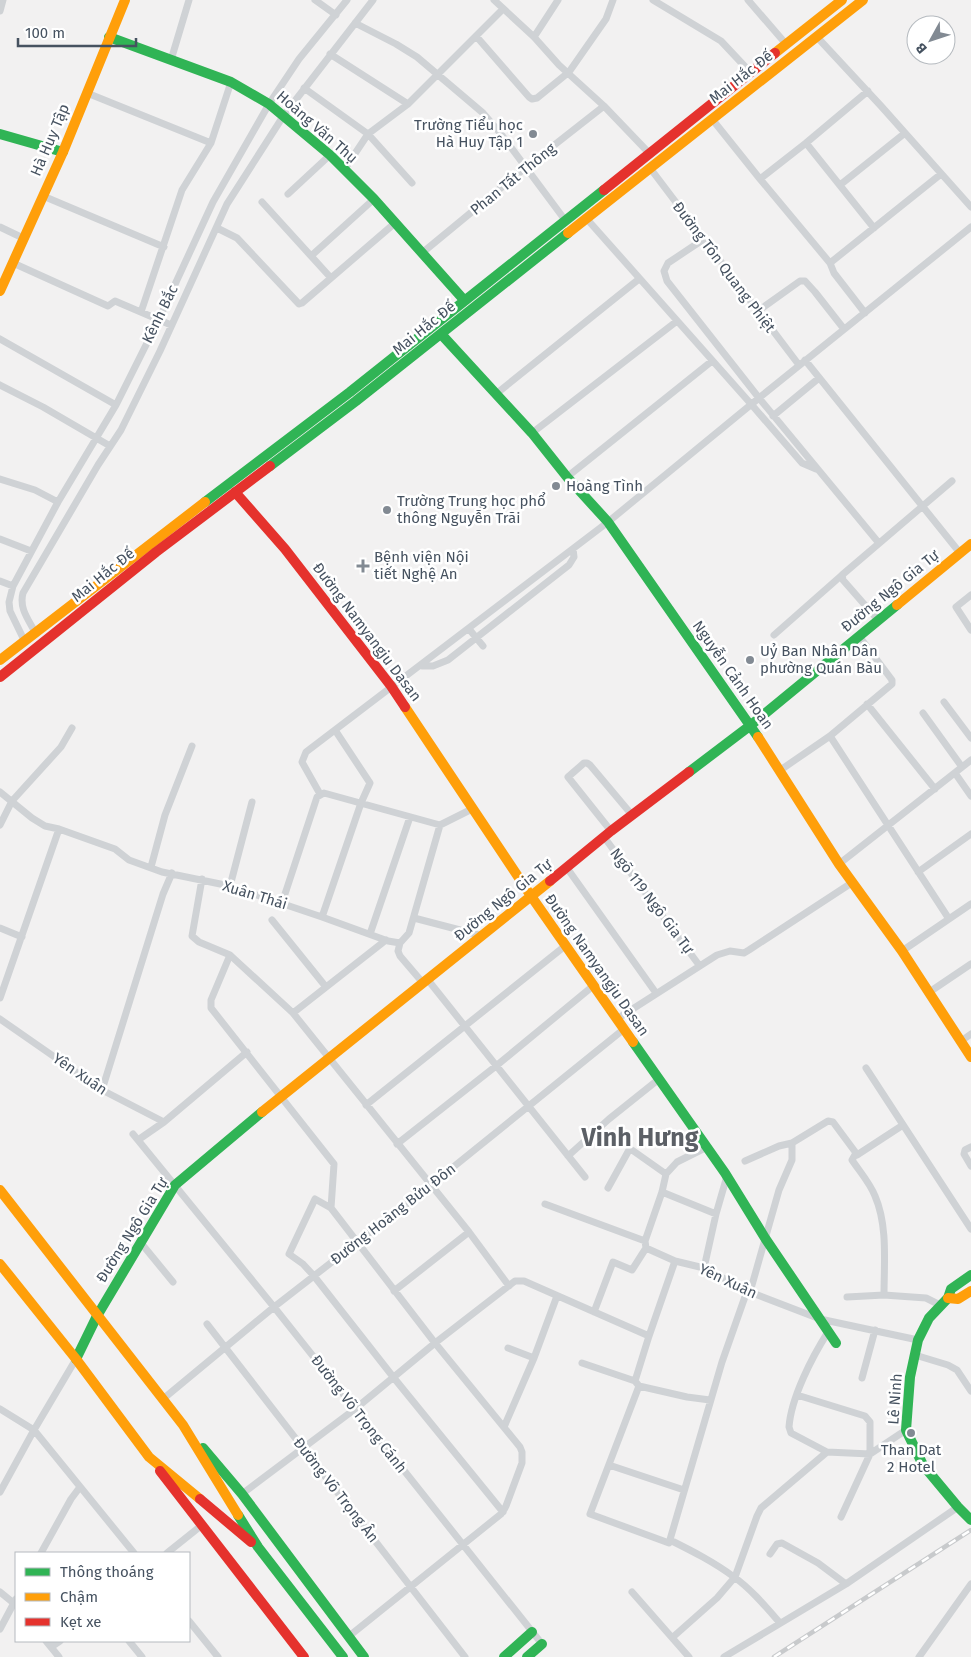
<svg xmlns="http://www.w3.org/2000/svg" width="971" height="1657" font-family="'Fira Sans',sans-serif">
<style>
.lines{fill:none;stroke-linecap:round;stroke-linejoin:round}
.street{stroke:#cfd2d5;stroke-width:7}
.fast{stroke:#30b455;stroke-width:10}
.slow{stroke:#ff9f0a;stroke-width:10}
.jam{stroke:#e5322d;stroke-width:10}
.rail-casing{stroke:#c8cacc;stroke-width:4.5}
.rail{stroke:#fff;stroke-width:2.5;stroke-dasharray:8;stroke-linecap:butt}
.poi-dot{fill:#828a93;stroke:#fff;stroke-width:2}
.labels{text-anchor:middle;stroke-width:5;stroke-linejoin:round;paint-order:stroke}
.street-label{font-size:15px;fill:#465260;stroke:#fff}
.poi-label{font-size:15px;fill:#465260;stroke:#fff;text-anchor:start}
.town-label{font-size:25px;font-weight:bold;fill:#5c6066;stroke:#fff}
</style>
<rect width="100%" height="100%" fill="#f2f1f1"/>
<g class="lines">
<path class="street" d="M 315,0 L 336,15
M 494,0 L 534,37 L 559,65 L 604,106 L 649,153
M 653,0 L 721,41 L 751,73
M 748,0 L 786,44
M 0,11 L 3,0
M 355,23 L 396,44 L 417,57 L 483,113 L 501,134 L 565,220
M 476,36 L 529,97 L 532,99 L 537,98 L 569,72 L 606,19 L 613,0
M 534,37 L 558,0
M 817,37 L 881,106 L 971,207
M 330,54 L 408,104
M 171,60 L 189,0
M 304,88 L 368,134 L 412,183
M 87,93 L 211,143
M 712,119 L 760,179
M 806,143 L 874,228
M 650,168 L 799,365
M 344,170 L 368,134 L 408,104 L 503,9
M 840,185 L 905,133
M 288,194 L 330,155
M 43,196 L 164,247
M 262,202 L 331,278
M 586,218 L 751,404 L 802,463 L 816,469
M 0,227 L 23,238
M 217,228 L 237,238 L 299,304 L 302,303 L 395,223
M 704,239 L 668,263 L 664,271 L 667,281 L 759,398 L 878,542
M 422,253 L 525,168 L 604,106
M 311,256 L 374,199
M 13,263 L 108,306 L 115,301 L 171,325
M 830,263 L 941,174
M 758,311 L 800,281 L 805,281 L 815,292 L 844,329
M 141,312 L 182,190 L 211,143 L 231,82
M 865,313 L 834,273 L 830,263 L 760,179 L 806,143 L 868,91
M 0,339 L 116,405
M 805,360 L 960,553
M 0,385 L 43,407 L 110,446
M 496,394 L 639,279
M 773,416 L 819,378
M 532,433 L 677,321
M 567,477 L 712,361
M 0,479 L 35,490 L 58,502
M 0,539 L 31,551
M 0,581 L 13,586
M 971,595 L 956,607 L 971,630
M 878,620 L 843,580 L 842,575 L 952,481
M 469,629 L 483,646
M 35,632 C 28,619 19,608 23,593 L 98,465 L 121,430 L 160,351 L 227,204 L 284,115 L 373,0
M 774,635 L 842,575
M 24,640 L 10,611 L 9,602 L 13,586 L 58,502 L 116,405 L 159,319 L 213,202 L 269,104 L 299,59 L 347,0
M 422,666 L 433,666 L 448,660 L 569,565 L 574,557 L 573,549
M 944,702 L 971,738
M 867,704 L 935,789
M 923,713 L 962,767
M 830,736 L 949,919
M 779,771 L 830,736 L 892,684 L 892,680 L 859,636
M 955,773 L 971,796
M 0,792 L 32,818 L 45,826 L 59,829 L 115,849 L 129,860 L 162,872 L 230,886 L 322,917 L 388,941 L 400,943 L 409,933 L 440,825
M 320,794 L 302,762 L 306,752 L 608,522 L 759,398 L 971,227
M 0,825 L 12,801 L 61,747 L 72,728
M 611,831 L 568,777 L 584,763 L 587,763 L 590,765 L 632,815
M 604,837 L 699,965
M 839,864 L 971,760
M 151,867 L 165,815 L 192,746
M 567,868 L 656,993
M 918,872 L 971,834
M 202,879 L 192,936 L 199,942 L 230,955 L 293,1013 L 469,1232 L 509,1286
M 230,886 L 252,802
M 282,903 L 317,797 L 324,793 L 440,825 L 472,809
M 322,917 L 361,803 L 370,783 L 335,730
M 414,918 L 483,936
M 272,920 L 326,987
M 0,928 L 22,937
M 370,934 L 410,817
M 400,943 L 398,951 L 400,956 L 423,983
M 902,951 L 971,904
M 230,955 L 211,1000 L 211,1008 L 334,1164 L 331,1208
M 428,980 L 585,1177
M 928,993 L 971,964
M 0,998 L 59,829
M 293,1013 L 386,940
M 0,1019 L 102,1090 L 164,1122
M 617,1019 L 717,955 L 730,951 L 744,953 L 749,950 L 853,882
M 961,1041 L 971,1034
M 866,1068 L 971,1229
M 102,1090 L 163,894 L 172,873
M 366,1105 L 565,946
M 133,1134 L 274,1307 L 542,1644
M 138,1140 L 164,1122 L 247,1052
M 397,1144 L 496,1066 L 593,986
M 971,1147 L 965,1150 L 964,1154 L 971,1166
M 857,1155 L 903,1125
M 568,1156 L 609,1119 L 659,1079
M 745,1161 L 779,1146 L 792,1143 L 828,1121 L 833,1122 L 856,1153 L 852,1160 C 860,1172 870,1183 875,1196 C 888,1226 884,1263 884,1295
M 666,1174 L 677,1162 L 707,1147
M 608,1188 L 629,1150 L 632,1150 L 666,1174 L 662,1192 L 645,1241 L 646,1248 L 675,1261
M 662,1192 L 716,1214
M 545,1204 L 645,1241
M 141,1243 L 173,1282
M 704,1268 L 716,1214 L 727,1176
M 394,1291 L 469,1232
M 750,1292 L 779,1190 L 792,1160 L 792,1143
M 847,1297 L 884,1295 L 926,1298 L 940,1305
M 594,1312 L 613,1262 L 632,1270 L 646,1248
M 207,1324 L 465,1657
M 649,1336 L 635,1381 L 639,1386 L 590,1514 L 669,1543 L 722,1362 L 747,1291
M 508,1348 L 534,1358
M 915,1355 L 948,1365 L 957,1370 L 971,1391
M 582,1363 L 635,1381
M 862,1378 L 875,1330
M 639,1386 L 687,1397 L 710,1400
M 797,1395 L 865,1416 L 870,1422 L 870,1454 L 841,1517
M 163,1399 L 274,1307 L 431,1185 L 624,1029
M 0,1409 L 34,1430 L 134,1553
M 504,1427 L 534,1358 L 557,1296
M 827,1452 L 791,1433 L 789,1427 C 791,1398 812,1357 828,1332
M 609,1465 L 684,1490
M 0,1492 L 34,1430 L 76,1359
M 242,1494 L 355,1409 L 435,1343 L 515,1281 L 524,1281 L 649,1336 L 675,1261 L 704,1268 L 750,1292 L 820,1319 L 918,1340
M 670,1540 C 692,1551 714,1562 734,1577 C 751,1589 766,1607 780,1623
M 41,1553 L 71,1499 L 80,1487
M 167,1553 L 202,1525
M 770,1554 L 777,1544 L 782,1543 L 818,1563 L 846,1584
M 0,1592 L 16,1605
M 632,1592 L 689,1657
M 189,1621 L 218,1657
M 0,1629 L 16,1599
M 348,1637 L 501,1514 C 503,1511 505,1509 506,1506 L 522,1463 L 522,1452 L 520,1447 L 435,1343 L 331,1208 L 315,1199 L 289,1254 L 303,1264 L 314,1276 L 394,1378 L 503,1512
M 673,1637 L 717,1598 L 735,1577 L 757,1516 L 761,1508 L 827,1452 L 870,1454 L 906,1430
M 46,1641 L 59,1657
M 129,1641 L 142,1657
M 51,1647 L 60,1641
M 724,1657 L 846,1584 L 958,1507
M 919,1657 L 971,1584"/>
<path class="fast" d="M 109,37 L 231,82 L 269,104 L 330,155 L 374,199 L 464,300
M 0,134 L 63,152
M 441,334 L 532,433 L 567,477 L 608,522 L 758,737
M 270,466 L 356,401 L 568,233
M 205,502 L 350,392 L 604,190
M 689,772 L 751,725 L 897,605
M 633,1042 L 725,1173 L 765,1238 L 836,1343
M 971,1275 L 951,1289 L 948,1298 L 929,1318 L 918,1340 L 910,1377 L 906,1430 L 923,1465 L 958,1507 L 971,1520
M 76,1359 L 97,1316 L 175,1185 L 262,1112
M 203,1448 L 242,1494 L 364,1657
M 238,1515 L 258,1547 L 343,1657
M 504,1657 L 532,1632
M 527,1657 L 542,1644"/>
<path class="slow" d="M 775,53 L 842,0
M 568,233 L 863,0
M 0,291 L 63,152 L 125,0
M 897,605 L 971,544
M 0,660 L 205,502
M 405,707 L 531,896 L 633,1042
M 758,737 L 839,864 L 902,951 L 971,1057
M 262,1112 L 550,881
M 0,1190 L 183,1425 L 238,1515
M 0,1264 L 76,1359 L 149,1457 L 200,1499
M 948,1298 L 958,1299 L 971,1291"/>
<path class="jam" d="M 604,190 L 775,53
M 235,492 L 285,549 L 391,686 L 405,707
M 0,677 L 156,552 L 270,466
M 550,881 L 611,831 L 689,772
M 160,1471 L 304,1657
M 200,1499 L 251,1542"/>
<g class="rail-casing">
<path id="rail" d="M 774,1657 L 971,1530"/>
</g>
<use href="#rail" class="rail"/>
</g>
<g class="poi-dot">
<circle cx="533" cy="134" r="5"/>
<circle cx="556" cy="486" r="5"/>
<circle cx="387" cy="510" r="5"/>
<path d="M360.5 558.5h5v5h5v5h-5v5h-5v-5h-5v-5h5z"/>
<circle cx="750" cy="660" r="5"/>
<circle cx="911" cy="1433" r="5"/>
</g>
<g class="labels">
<g class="street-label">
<text transform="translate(741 77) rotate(-38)" y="5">Mai Hắc Đế</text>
<text transform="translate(317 127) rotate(41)" y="5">Hoàng Văn Thụ</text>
<text transform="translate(50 140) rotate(-67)" y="5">Hà Huy Tập</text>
<text transform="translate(513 179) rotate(-39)" y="5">Phan Tất Thông</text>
<text transform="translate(724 267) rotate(53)" y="5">Đường Tôn Quang Phiệt</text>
<text transform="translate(160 314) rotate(-64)" y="5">Kênh Bắc</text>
<text transform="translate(424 328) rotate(-39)" y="5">Mai Hắc Đế</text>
<text transform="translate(103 575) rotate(-39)" y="5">Mai Hắc Đế</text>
<text transform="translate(890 591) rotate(-39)" y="5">Đường Ngô Gia Tự</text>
<text transform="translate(367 632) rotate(53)" y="5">Đường Namyangju Dasan</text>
<text transform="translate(733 675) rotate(55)" y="5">Nguyễn Cảnh Hoan</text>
<text transform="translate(255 895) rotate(17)" y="5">Xuân Thái</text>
<text transform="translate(503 900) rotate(-39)" y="5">Đường Ngô Gia Tự</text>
<text transform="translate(652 901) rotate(53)" y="5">Ngõ 119 Ngô Gia Tự</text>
<text transform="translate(597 965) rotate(55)" y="5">Đường Namyangju Dasan</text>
<text transform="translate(80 1074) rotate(34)" y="5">Yên Xuân</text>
<text transform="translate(393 1214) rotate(-38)" y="5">Đường Hoàng Bửu Đôn</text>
<text transform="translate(132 1230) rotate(-58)" y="5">Đường Ngô Gia Tự</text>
<text transform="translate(728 1281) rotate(25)" y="5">Yên Xuân</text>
<text transform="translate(895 1399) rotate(-86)" y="5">Lê Ninh</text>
<text transform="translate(359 1414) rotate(52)" y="5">Đường Võ Trọng Cánh</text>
<text transform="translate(336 1490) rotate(52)" y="5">Đường Võ Trọng Ân</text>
</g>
<g class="poi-label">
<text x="523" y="130" text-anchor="end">Trường Tiểu học<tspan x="523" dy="17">Hà Huy Tập 1</tspan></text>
<text x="566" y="491">Hoàng Tình</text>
<text x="397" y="506">Trường Trung học phổ<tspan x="397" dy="17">thông Nguyễn Trãi</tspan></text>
<text x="374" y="562">Bệnh viện Nội<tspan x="374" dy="17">tiết Nghệ An</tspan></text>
<text x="760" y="656">Uỷ Ban Nhân Dân<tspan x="760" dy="17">phường Quán Bàu</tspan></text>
<text x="911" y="1455" text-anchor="middle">Than Dat<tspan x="911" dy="17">2 Hotel</tspan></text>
</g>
<g class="town-label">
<text x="640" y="1146">Vinh Hưng</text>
</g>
</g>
<rect x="15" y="1552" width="175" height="90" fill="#ffffff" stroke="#b5babf"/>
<rect x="25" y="1568" width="25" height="8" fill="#30b455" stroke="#b5babf"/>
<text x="60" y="1577" font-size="15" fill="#465260">Thông thoáng</text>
<rect x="25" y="1593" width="25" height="8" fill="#ff9f0a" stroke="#b5babf"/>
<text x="60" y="1602" font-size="15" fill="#465260">Chậm</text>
<rect x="25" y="1618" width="25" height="8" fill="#e5322d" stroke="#b5babf"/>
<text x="60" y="1627" font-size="15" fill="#465260">Kẹt xe</text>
<g transform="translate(931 40) rotate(230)"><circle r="24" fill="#ffffff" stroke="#b5babf"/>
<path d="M0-4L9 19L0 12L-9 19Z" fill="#828a93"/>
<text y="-8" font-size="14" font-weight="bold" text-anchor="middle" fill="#465260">B</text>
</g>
<path d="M18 38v8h118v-8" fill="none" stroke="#465260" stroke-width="2.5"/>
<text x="25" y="38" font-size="15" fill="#465260" stroke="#ffffff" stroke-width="4" paint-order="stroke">100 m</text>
</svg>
